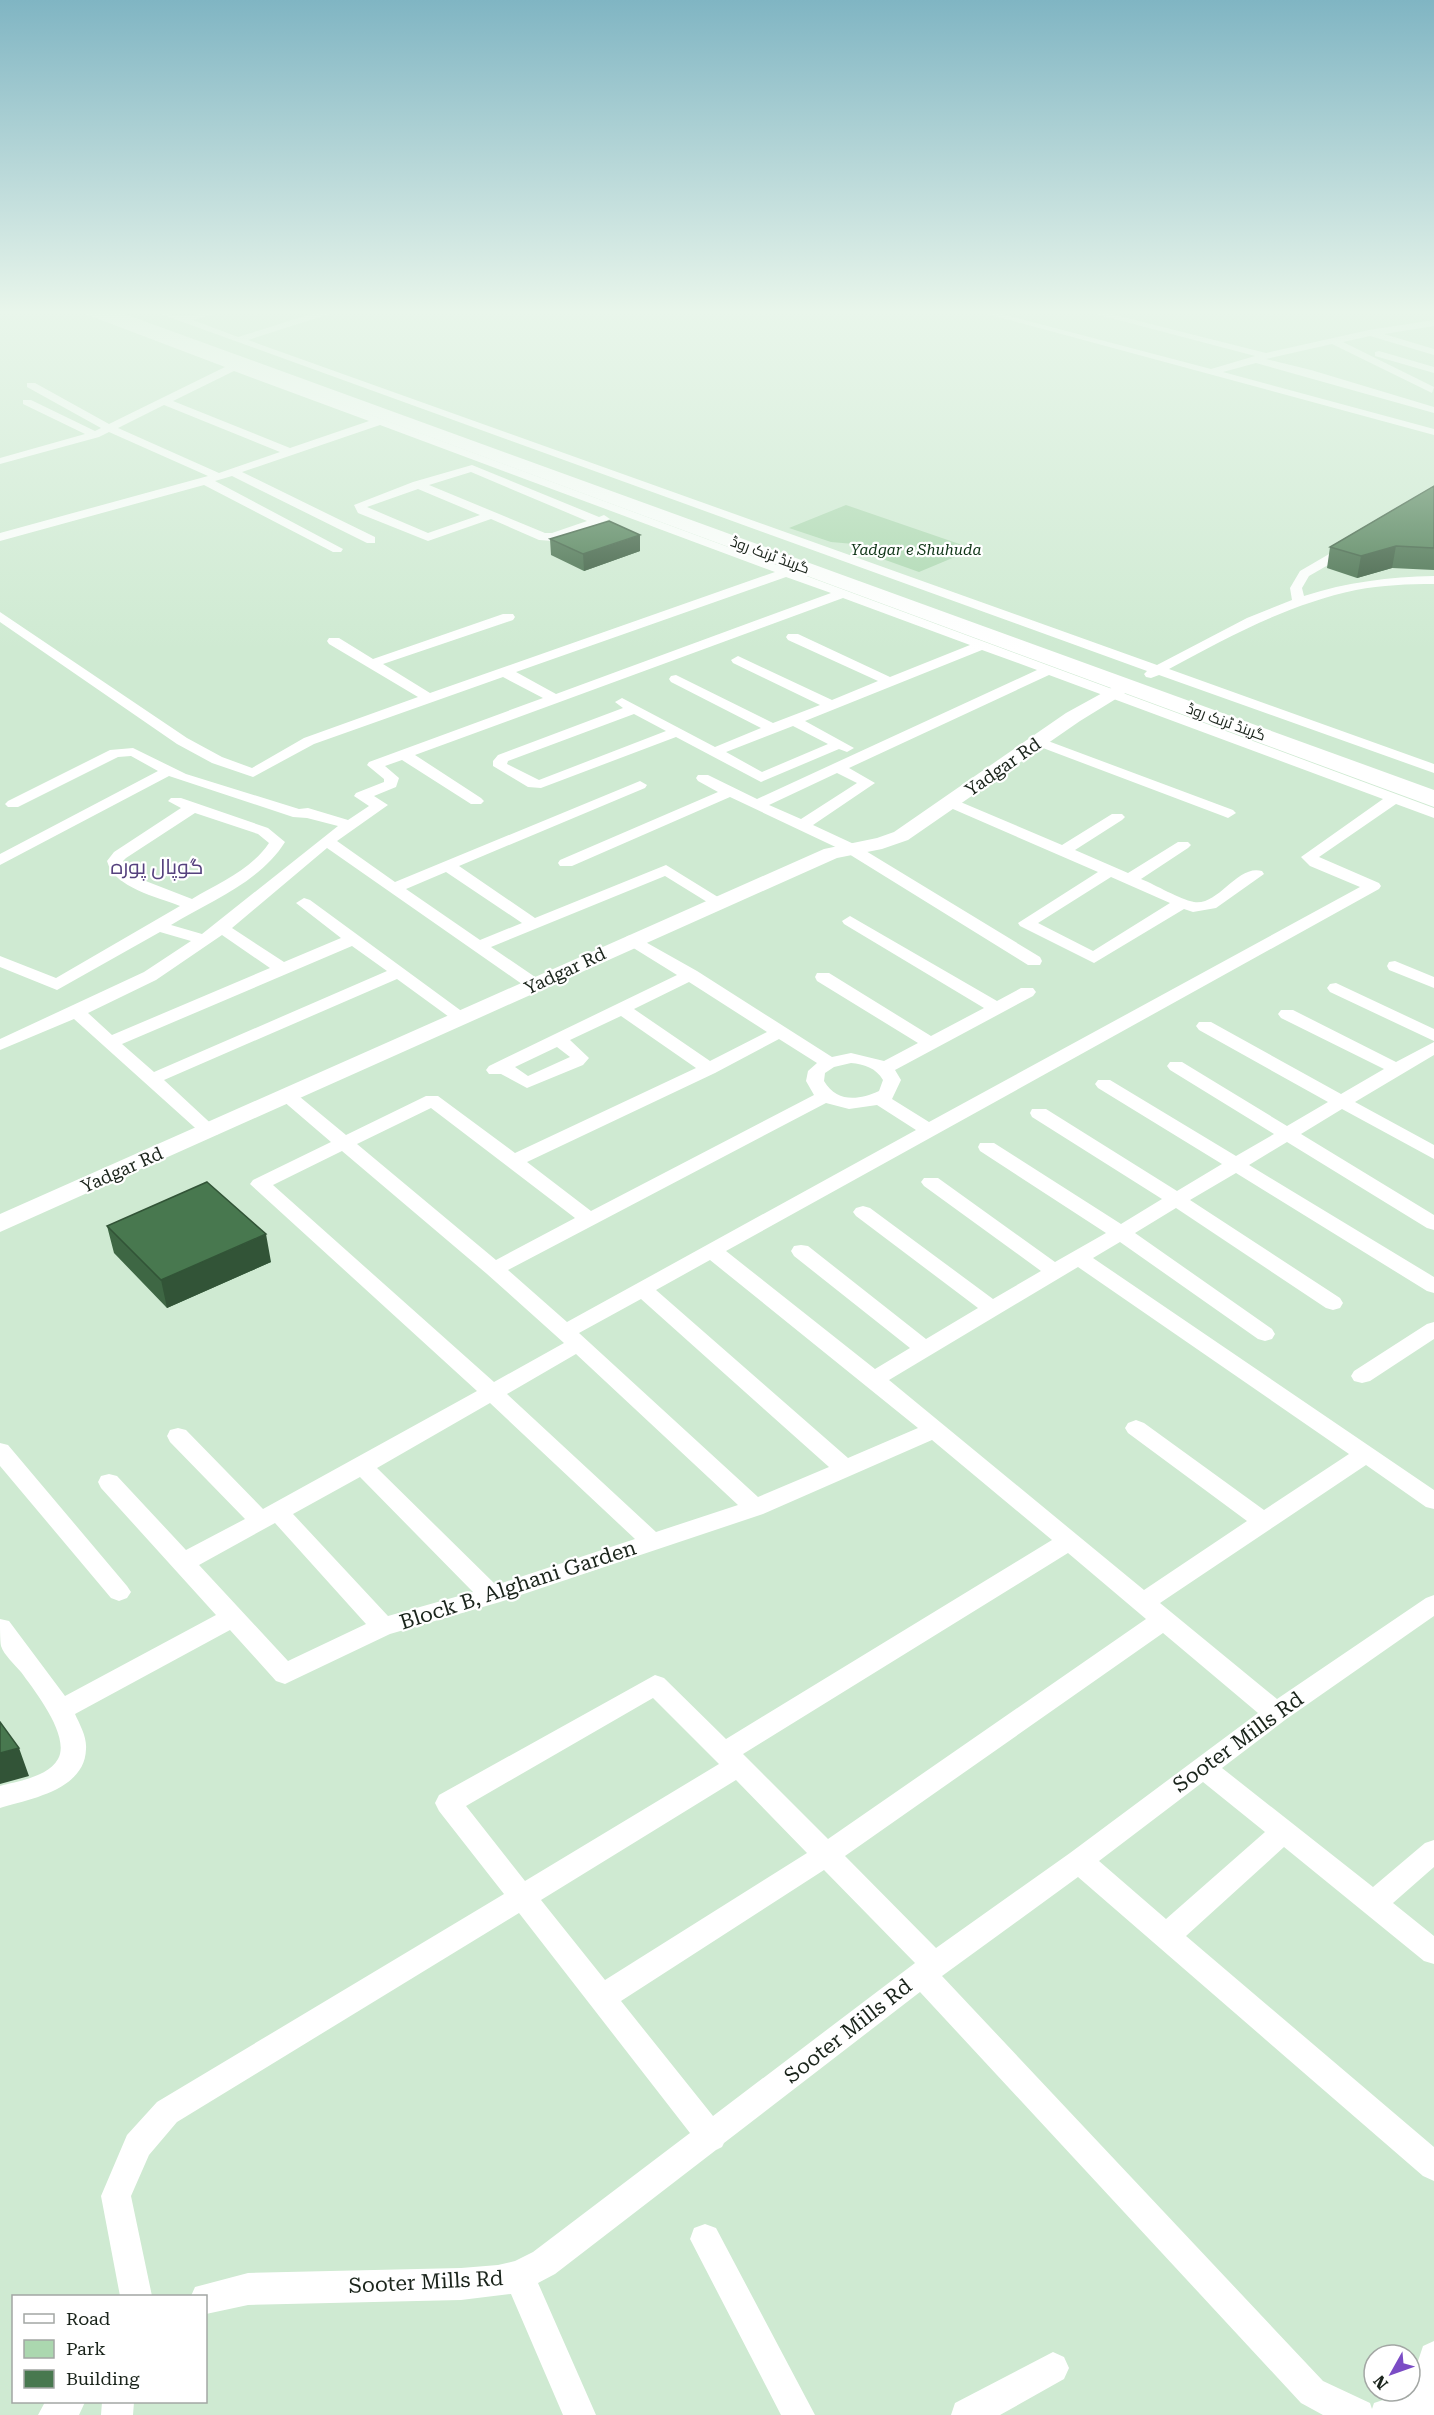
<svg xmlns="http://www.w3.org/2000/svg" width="1434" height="2415" font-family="'Roboto Serif',Cairo,serif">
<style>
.green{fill:#abd7af}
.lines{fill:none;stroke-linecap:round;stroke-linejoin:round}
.minor{fill:#fff;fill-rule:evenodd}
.tertiary{fill:#fff;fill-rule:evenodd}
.trunk{fill:#fff;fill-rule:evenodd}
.wall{fill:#3e6744}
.shaded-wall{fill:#325437}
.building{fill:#48784f;stroke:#325437;stroke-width:1.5}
.labels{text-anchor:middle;stroke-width:4.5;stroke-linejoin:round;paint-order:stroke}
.far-park-label{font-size:15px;font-style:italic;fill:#0e3416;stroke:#fff}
.far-street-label{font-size:15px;fill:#1a241b;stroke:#fff}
.street-label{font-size:18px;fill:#1a241b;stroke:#fff}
.quarter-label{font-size:21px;fill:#55417e;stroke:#fff}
.near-street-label{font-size:21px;fill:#1a241b;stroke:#fff}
</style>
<rect width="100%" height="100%" fill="#cfead2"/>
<path class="green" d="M 846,505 L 974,549 L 919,572 L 877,557 L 868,550 L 854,544 L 831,542 L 789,528 Z"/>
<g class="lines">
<path class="minor" d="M 80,312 L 93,312 L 1434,808 L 1434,818 L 1396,804 L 1319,857 L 1379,883 L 1381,886 L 1379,889 L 726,1251 L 875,1369 L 910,1348 L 794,1256 L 791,1251 L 794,1246 L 801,1245 L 808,1246 L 926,1339 L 978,1308 L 856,1216 L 853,1212 L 856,1208 L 863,1206 L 870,1208 L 993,1299 L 1041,1271 L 924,1186 L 921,1182 L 924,1178 L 938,1178 L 1055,1262 L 1106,1233 L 980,1151 L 978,1147 L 980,1143 L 994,1143 L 1121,1224 L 1162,1199 L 1032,1117 L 1030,1113 L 1032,1109 L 1046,1109 L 1177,1191 L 1222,1164 L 1098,1088 L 1095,1084 L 1098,1080 L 1110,1080 L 1236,1156 L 1274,1134 L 1170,1070 L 1167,1066 L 1170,1062 L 1182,1062 L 1287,1126 L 1328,1102 L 1199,1030 L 1196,1026 L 1199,1022 L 1211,1022 L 1341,1094 L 1384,1069 L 1281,1018 L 1278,1014 L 1281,1010 L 1293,1010 L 1396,1062 L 1434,1042 L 1434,1055 L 1355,1102 L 1434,1145 L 1434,1159 L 1342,1109 L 1301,1134 L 1434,1215 L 1434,1230 L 1427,1228 L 1287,1142 L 1249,1165 L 1434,1277 L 1434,1293 L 1427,1291 L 1236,1173 L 1190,1200 L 1340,1298 L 1343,1303 L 1340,1308 L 1333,1310 L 1326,1308 L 1176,1208 L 1135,1233 L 1272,1329 L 1275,1334 L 1272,1339 L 1265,1341 L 1258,1339 L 1120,1242 L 1093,1258 L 1434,1490 L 1434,1509 L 1426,1507 L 1366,1465 L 1160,1603 L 1277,1699 L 1426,1598 L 1434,1595 L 1434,1616 L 1285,1720 L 1222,1768 L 1373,1887 L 1425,1843 L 1434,1840 L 1434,1867 L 1393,1903 L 1434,1936 L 1434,1964 L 1424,1961 L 1284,1847 L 1186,1936 L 1434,2147 L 1434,2181 L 1423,2176 L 1078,1877 L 942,1976 L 1323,2381 L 1370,2403 L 1372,2409 L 1374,2403 L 1386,2399 L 1409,2397 L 1410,2385 L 1423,2346 L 1434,2341 L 1434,2415 L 1323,2415 L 1301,2403 L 920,1992 L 724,2143 L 722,2147 L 716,2150 L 555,2274 L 538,2283 L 596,2415 L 563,2415 L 511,2294 L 461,2300 L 248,2305 L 206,2314 L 206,2296 L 191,2296 L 195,2287 L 248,2273 L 461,2268 L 498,2265 L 515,2261 L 533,2252 L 690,2133 L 519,1913 L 177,2122 L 149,2155 L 131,2196 L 152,2296 L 120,2296 L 101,2196 L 127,2135 L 157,2102 L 504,1894 L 439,1811 L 435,1803 L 439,1795 L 655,1675 L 664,1678 L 726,1739 L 1052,1540 L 932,1440 L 763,1514 L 500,1602 L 390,1634 L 285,1684 L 276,1681 L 230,1630 L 75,1714 C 80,1725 87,1737 86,1749 C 85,1790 30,1799 0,1808 L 0,1786 C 18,1781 48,1777 58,1759 C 71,1736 34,1690 21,1672 C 15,1665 4,1655 1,1646 C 0,1640 0,1626 0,1619 L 9,1621 L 65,1696 L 216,1615 L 101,1488 L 98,1482 L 101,1476 L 109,1474 L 117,1476 L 186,1550 L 245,1519 L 170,1442 L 167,1436 L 170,1430 L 178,1428 L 186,1430 L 263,1509 L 477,1391 L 250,1184 L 253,1180 L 331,1142 L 282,1100 L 279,1096 L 282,1092 L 294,1092 L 346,1135 L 426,1096 L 438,1096 L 515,1153 L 696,1068 L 621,1016 L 570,1040 L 589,1058 L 583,1065 L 527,1088 L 501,1074 L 489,1074 L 486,1070 L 489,1066 L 677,975 L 627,944 L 625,940 L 627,936 L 633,935 L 697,971 L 832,1057 L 851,1053 L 884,1061 L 918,1043 L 817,981 L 815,977 L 817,973 L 829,973 L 931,1036 L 984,1008 L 844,924 L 842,921 L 850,916 L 997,1001 L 1021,988 L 1033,988 L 1036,992 L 1033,996 L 895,1070 L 901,1080 L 892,1099 L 929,1122 L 1360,887 L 1310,866 L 1301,857 L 1383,799 L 1049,675 L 849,768 L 875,783 L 813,825 L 856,845 L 1040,957 L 1042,961 L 1040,965 L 1028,965 L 844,851 L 730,797 L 572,866 L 560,866 L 558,863 L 560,860 L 718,792 L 698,781 L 696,778 L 698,775 L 708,775 L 757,799 L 1037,670 L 982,650 L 805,721 L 854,748 L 847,752 L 839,749 L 761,782 L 676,737 L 541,788 L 528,787 L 493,766 L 493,761 L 498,755 L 623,708 L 615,702 L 622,698 L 715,747 L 761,728 L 671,682 L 669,679 L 671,676 L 676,675 L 773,723 L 820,705 L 733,663 L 731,660 L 738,656 L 832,700 L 878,681 L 788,640 L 786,637 L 788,634 L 798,634 L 890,677 L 970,645 L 843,598 L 415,755 L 481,798 L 484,801 L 481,804 L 471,804 L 402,760 L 385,766 L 399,778 L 396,787 L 374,796 L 388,805 L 337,841 L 395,882 L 640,781 L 647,785 L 645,788 L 459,866 L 535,918 L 666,865 L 726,902 L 718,907 L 712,905 L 665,876 L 491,947 L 541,981 L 544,985 L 541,989 L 529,989 L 327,848 L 232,928 L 284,962 L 341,938 L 296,903 L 304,898 L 310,900 L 471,1018 L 468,1022 L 456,1022 L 397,979 L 164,1080 L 219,1131 L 217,1135 L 203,1135 L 74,1019 L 0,1050 L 0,1039 L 144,972 L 191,941 L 160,932 L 57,990 L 0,967 L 0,956 L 56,978 L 180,906 C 158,897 114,888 107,861 L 114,852 L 181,808 L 168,801 L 171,798 L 181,798 L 268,828 L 285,842 C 260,882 211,901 171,925 L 202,934 L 338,826 L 307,818 L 293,817 L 169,776 L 0,865 L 0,854 L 158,771 L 131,756 L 118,757 L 18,807 L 8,807 L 5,804 L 8,801 L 110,750 L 133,748 L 186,774 L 299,809 L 308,808 L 348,820 L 369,806 L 354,796 L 356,793 L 384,782 L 384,779 L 367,765 L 369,762 L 543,698 L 503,677 L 314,744 L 253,777 L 212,763 L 177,744 L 0,622 L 0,612 L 187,738 L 222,757 L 252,768 L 304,738 L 418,697 L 329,644 L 327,641 L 329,638 L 339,638 L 373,659 L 503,614 L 513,614 L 515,617 L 513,620 L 383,664 L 430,693 L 775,572 L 380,425 L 242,472 L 375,537 L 375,543 L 367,543 L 232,476 L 215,481 L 343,549 L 341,552 L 333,552 L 204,485 L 0,541 L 0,533 L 208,476 L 109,432 L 99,437 L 0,464 L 0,458 L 85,434 L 23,404 L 23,400 L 31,400 L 95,431 L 101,428 L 27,387 L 27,383 L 35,383 L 109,424 L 225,367 ZM 234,371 L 369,421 L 290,448 L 173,401 ZM 164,405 L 280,452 L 219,473 L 118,428 ZM 786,577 L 831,593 L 556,694 L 516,672 ZM 634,714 L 666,731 L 539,780 L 507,764 L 508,761 ZM 793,726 L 828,744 L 762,772 L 726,752 ZM 837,773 L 857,783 L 801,819 L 769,805 ZM 195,813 L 258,834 L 269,843 C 251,870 218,883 192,899 L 143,880 L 124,867 L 123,861 L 126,858 ZM 446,872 L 522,923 L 480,940 L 406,889 ZM 222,935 L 270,968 L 112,1035 L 88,1013 L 156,980 ZM 352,946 L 387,971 L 154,1072 L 122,1044 ZM 689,982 L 767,1032 L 710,1061 L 634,1009 ZM 779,1039 L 817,1063 L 808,1071 L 806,1081 L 814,1095 L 591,1211 L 527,1162 L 715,1073 ZM 557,1047 L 570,1057 L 528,1076 L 515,1067 ZM 851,1063 C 864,1064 876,1068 883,1080 L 879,1091 C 859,1100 837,1103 824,1081 L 825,1073 L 834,1067 ZM 826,1103 L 849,1109 L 877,1105 L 916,1130 L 567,1322 L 508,1270 ZM 431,1108 L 575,1218 L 496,1260 L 357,1144 ZM 342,1151 L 487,1274 L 564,1343 L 494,1382 L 273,1185 ZM 710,1260 L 918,1428 L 848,1458 L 656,1290 ZM 1078,1267 L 1349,1454 L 1264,1510 L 1144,1423 L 1136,1420 L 1128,1423 L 1125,1428 L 1128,1433 L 1247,1521 L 1144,1590 L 889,1380 ZM 641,1299 L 829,1467 L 758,1497 L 579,1333 ZM 576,1354 L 738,1505 L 656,1532 L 507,1394 ZM 490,1403 L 635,1539 L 496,1585 L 377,1468 ZM 360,1477 L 473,1592 L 388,1616 L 293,1514 ZM 275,1523 L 366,1624 L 288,1661 L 199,1565 ZM 1068,1553 L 1146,1619 L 828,1839 L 743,1754 ZM 1163,1633 L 1258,1713 L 1070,1853 L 936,1948 L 845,1856 ZM 653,1698 L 719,1764 L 525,1881 L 466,1806 ZM 736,1780 L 807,1853 L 605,1980 L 541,1900 ZM 1203,1782 L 1265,1832 L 1166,1919 L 1099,1861 ZM 824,1870 L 915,1963 L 713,2116 L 621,2001 Z
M 155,312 C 165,311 176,317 185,316 C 196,315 204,312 216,312 L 214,314 L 193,320 L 238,337 L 318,312 L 331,312 L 329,314 L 248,340 L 1157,665 L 1247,618 L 1292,600 L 1290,588 L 1300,571 L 1348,543 L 1356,543 L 1356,549 L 1309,576 L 1302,588 L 1304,596 C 1347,582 1389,577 1434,576 L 1434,584 C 1408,584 1382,585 1356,590 C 1289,604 1228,637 1169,669 L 1434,764 L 1434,773 L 1159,675 L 1151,678 L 1146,677 L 1144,674 L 1147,671 Z
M 980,312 L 994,312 L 1211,369 L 1255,356 L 1088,312 L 1103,312 L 1266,353 L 1369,330 L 1434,320 L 1434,326 L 1384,334 L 1434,349 L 1434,355 L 1370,336 L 1343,342 L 1434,387 L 1432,393 L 1332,344 L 1266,359 L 1311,370 L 1434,407 L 1434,413 L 1256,363 L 1223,372 L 1434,429 L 1434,435 Z
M 1379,351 L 1434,367 L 1434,373 L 1375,356 L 1375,352 Z
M 472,465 L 599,517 L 604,515 L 610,519 L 553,541 L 539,540 L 491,519 L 428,541 L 358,513 L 354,505 L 413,482 ZM 471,472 L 587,521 L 552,533 L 545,533 L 429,485 ZM 418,489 L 480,515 L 428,533 L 367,507 Z
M 1040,738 L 1233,810 L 1236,813 L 1228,818 L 1223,816 L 1035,745 L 1033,742 L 1035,739 Z
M 951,798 L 1062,845 L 1112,814 L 1122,814 L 1125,817 L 1122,820 L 1075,850 L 1128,873 L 1178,842 L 1188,842 L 1191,845 L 1188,848 L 1141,879 C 1156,885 1179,899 1194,902 C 1219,906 1237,864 1262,871 L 1264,874 L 1216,908 L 1193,912 L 1184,909 L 1094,963 L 1020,926 L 1018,923 L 1098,872 L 946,806 L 943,803 L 946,800 ZM 1111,877 L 1170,903 L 1093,951 L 1038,923 Z
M 1395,961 L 1434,977 L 1434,988 L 1389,970 L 1387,966 L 1389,962 Z
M 1336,983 L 1434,1029 L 1434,1041 L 1330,992 L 1327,988 L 1330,984 Z
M 1434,1322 L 1434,1339 L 1370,1381 L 1362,1383 L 1354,1381 L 1351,1376 L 1354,1371 L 1427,1324 Z
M 0,1443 L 8,1445 L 127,1586 L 131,1592 L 127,1598 L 119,1601 L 111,1598 L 0,1466 Z
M 705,2224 L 716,2228 L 815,2415 L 781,2415 L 690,2239 L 694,2228 Z
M 1053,2352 L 1064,2357 L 1069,2368 L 1064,2379 L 1000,2415 L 951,2415 L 955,2403 Z
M 45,2402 L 85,2402 L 79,2415 L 38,2415 Z
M 102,2402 L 134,2402 L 133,2415 L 101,2415 Z"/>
<path class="tertiary" d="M 1126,680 L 1132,681 L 1135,685 L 1132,689 L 1080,721 L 908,840 L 882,849 L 837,858 L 0,1232 L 0,1214 L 824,849 L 877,838 L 894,832 L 1066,713 Z"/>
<path class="trunk" d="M 97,312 L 119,312 L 1434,790 L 1434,807 L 99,315 Z"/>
</g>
<path class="wall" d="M 1434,486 L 1434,570 L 1392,568 L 1357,578 L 1327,568 L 1330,547 Z
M 550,539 L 640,551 L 584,571 L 551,555 Z
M 107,1226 L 271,1262 L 167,1308 L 114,1253 Z"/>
<path class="shaded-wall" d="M 640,535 L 640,551 L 584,571 L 583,554 Z
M 1396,546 L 1392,568 L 1357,578 L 1361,556 Z
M 266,1234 L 271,1262 L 167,1308 L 161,1280 Z
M 19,1748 L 29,1776 L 0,1784 L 0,1753 Z"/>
<path class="building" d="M 1434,486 L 1434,548 L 1396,546 L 1361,556 L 1330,547 Z
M 609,521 L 640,535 L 583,554 L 550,539 Z
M 207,1182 L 266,1234 L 161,1280 L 107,1226 Z
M 0,1722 L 19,1748 L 0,1753 Z"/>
<linearGradient id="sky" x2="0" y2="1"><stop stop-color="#80b5c3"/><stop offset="0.48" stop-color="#e9f6eb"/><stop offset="1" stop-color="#e9f6eb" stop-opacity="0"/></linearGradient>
<rect width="1434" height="650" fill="url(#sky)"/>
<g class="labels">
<g class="far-park-label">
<text x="916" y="555">Yadgar e Shuhuda</text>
</g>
<g class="far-street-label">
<text transform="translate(770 555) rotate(20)" y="5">گرینڈ ٹرنک روڈ</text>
<text transform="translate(1226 722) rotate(20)" y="5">گرینڈ ٹرنک روڈ</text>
</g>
<g class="street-label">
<text transform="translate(1003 767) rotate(-35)" y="6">Yadgar Rd</text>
<text transform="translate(565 971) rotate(-25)" y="6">Yadgar Rd</text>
<text transform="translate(122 1170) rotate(-24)" y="6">Yadgar Rd</text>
</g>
<g class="quarter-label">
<text x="157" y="874">گوپال پورہ</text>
</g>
<g class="near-street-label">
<text transform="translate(518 1585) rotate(-18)" y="7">Block B, Alghani Garden</text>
<text transform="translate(1238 1742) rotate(-36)" y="7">Sooter Mills Rd</text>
<text transform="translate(848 2031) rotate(-38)" y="7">Sooter Mills Rd</text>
<text transform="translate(426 2282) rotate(-3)" y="7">Sooter Mills Rd</text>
</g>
</g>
<rect x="12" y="2295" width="195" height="108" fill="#ffffff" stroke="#a3a7a4" stroke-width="1.5"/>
<rect x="24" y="2314" width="30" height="9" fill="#ffffff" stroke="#a3a7a4" stroke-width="1.5"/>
<text x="66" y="2325" font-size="18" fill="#1a241b">Road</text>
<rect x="24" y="2340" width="30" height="18" fill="#abd7af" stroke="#a3a7a4" stroke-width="1.5"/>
<text x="66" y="2355" font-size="18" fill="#1a241b">Park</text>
<rect x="24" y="2370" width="30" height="18" fill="#48784f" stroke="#a3a7a4" stroke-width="1.5"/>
<text x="66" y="2385" font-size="18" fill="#1a241b">Building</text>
<g transform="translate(1392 2373) rotate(230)"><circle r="28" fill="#ffffff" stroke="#a3a7a4" stroke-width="1.5"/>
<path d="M0-4.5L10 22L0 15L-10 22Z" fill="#7b4cc5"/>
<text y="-9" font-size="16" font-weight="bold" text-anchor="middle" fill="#1a241b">N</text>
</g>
</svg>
